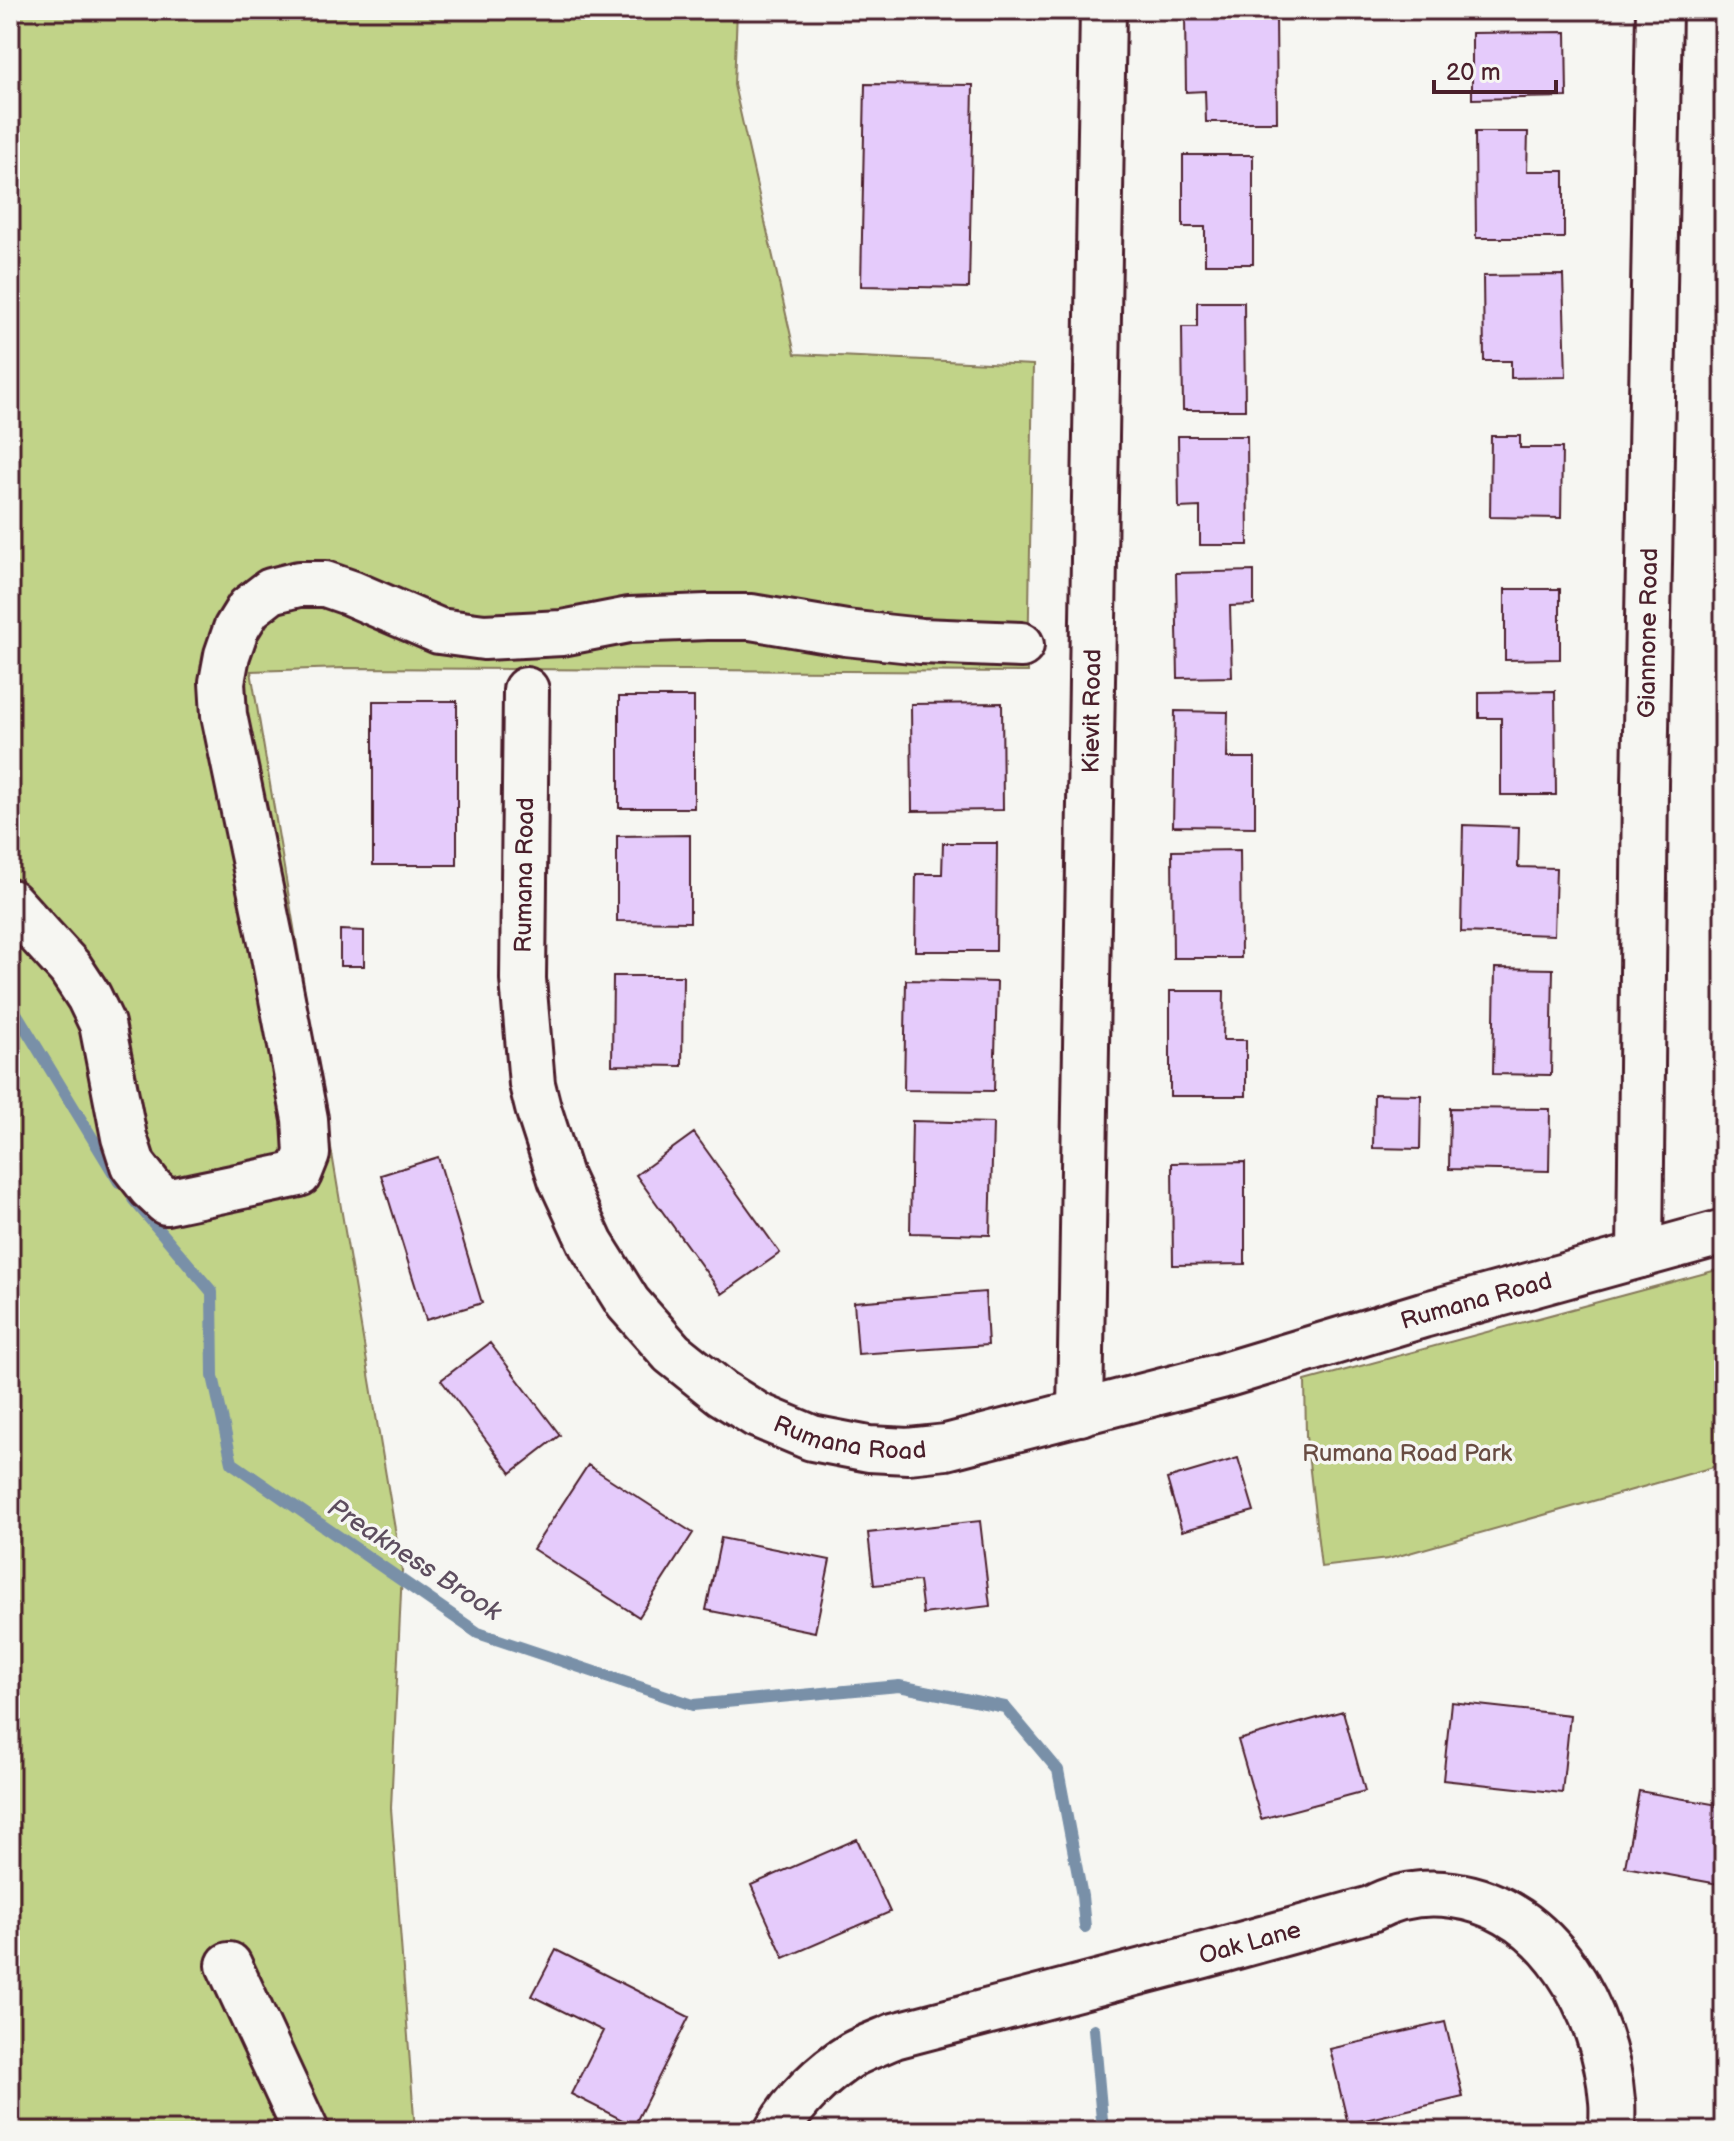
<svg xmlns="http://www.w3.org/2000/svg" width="1734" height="2141" font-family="'Balsamiq Sans',sans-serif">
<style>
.green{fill:#c1d388;stroke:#86795a;stroke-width:2}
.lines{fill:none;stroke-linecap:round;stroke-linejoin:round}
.stream{stroke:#7990a8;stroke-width:12}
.building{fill:#e5cbfb;stroke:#4a1f2b;stroke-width:2}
.minor-casing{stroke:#4a1f2b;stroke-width:50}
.minor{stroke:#f6f6f2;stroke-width:44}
.labels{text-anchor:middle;stroke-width:7;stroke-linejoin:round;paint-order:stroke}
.street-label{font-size:24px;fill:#4a1f2b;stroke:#f6f6f2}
.park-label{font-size:24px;fill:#684c42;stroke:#f6f6f2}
.water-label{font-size:26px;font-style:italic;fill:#5e4e5f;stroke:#f6f6f2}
</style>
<rect width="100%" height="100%" fill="#f6f6f2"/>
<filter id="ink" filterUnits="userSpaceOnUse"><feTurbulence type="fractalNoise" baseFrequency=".0125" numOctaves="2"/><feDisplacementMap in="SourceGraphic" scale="16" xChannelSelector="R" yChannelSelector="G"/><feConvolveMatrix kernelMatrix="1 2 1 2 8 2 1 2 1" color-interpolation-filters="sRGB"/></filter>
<g filter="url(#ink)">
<path class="green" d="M 10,10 L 737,10 L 734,85 L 795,354 L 1033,365 L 1028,672 L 345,668 L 251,671 L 402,1571 L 391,1808 L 415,2131 L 10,2131 Z
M 1724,1268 L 1724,1464 L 1388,1559 L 1321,1567 L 1306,1436 L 1305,1381 Z"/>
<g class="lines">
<path class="stream" d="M 10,1003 L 119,1182
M 133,1199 L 212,1292 L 213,1376 L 232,1463 L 478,1633 L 693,1705 L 899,1686 L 1005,1707 L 1058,1770 L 1082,1896 L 1085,1927
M 1094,2029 L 1103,2131"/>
</g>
<path class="building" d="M 1276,14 L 1277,122 L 1206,122 L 1205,91 L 1186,92 L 1185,15 Z
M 1566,32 L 1567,97 L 1472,99 L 1472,33 Z
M 865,84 L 973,85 L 969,288 L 861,286 Z
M 1475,132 L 1528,132 L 1527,171 L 1564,171 L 1564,238 L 1476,238 Z
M 1183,155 L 1253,155 L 1253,264 L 1205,264 L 1205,227 L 1183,227 Z
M 1563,275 L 1566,377 L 1511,378 L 1511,361 L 1484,361 L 1483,276 Z
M 1197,302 L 1244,302 L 1245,410 L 1183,410 L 1182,327 L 1197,327 Z
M 1178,436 L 1247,436 L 1248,545 L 1200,545 L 1200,507 L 1179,508 Z
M 1491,436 L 1520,436 L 1520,448 L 1562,448 L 1561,518 L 1490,517 Z
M 1254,571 L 1254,605 L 1230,606 L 1232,677 L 1178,678 L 1176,573 Z
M 1505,589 L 1560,589 L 1560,659 L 1505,660 Z
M 1555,691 L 1556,795 L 1501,795 L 1501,718 L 1479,718 L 1479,692 Z
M 619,697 L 694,697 L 694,808 L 619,808 Z
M 373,701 L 457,701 L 457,865 L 373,865 Z
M 1002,703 L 1003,810 L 912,811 L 911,704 Z
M 1175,711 L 1228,712 L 1227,758 L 1255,758 L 1255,827 L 1173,826 Z
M 1463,825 L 1519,827 L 1518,867 L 1556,868 L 1554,935 L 1461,932 Z
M 690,835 L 690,922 L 617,921 L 617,836 Z
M 943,843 L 997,843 L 996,951 L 915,951 L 916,874 L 942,874 Z
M 1240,850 L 1241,958 L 1173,958 L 1172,851 Z
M 340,930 L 364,931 L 364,966 L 340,966 Z
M 1495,968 L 1553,969 L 1551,1075 L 1493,1074 Z
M 613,976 L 683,976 L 682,1066 L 612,1065 Z
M 906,980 L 997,982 L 994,1091 L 904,1090 Z
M 1170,991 L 1224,991 L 1223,1040 L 1246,1040 L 1246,1096 L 1170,1096 Z
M 1374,1094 L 1421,1095 L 1420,1149 L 1373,1148 Z
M 1450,1108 L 1550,1109 L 1549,1171 L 1449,1169 Z
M 912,1121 L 993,1123 L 990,1235 L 910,1233 Z
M 694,1133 L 780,1253 L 722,1294 L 636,1175 Z
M 438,1157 L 482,1303 L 426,1320 L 381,1175 Z
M 1245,1162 L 1245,1264 L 1173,1265 L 1172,1163 Z
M 985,1292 L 988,1345 L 858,1354 L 854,1302 Z
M 490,1343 L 560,1435 L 511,1473 L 441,1380 Z
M 1238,1458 L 1254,1511 L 1182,1531 L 1167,1479 Z
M 588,1465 L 693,1533 L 639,1617 L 533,1549 Z
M 980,1521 L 990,1606 L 923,1614 L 919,1581 L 874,1585 L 868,1533 Z
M 721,1538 L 830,1560 L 815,1632 L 706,1610 Z
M 1451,1702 L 1570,1715 L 1562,1793 L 1443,1780 Z
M 1343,1711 L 1365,1791 L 1261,1819 L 1238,1740 Z
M 1639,1791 L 1724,1806 L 1724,1885 L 1625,1867 Z
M 857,1839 L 890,1912 L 784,1958 L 751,1885 Z
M 556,1950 L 689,2017 L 634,2126 L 571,2094 L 603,2031 L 532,1996 Z
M 1445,2022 L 1463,2097 L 1348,2124 L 1330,2049 Z"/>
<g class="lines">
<g class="minor-casing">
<g id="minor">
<path id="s1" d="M 526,690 L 523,979 L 532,1084 L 538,1108 L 561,1179 L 591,1244 L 628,1303 L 672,1353 L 722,1393 L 757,1415 L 812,1438 L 869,1449 L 908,1451 L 946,1447 L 1221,1376 L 1423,1315 L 1724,1232"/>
<path d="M 10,902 L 70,968 L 89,997 L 102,1024 L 124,1137 L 133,1165 L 151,1188 L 166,1202 L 299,1174 L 307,1154 L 305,1119 L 272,946 L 224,715 L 222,682 L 227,655 L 236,629 L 249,608 L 271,591 L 299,584 L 325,584 L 351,593 L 439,631 L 484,637 L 562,633 L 629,620 L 707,617 L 751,617 L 846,633 L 921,641 L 1021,645"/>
<path id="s2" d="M 1640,1255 L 1645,785 L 1659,10"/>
<path id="s3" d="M 1080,1413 L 1103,10"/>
<path d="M 229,1965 L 306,2131"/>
<path id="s4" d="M 777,2131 C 794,2101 823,2072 853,2054 C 866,2047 881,2042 894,2036 L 1204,1955 L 1371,1909 C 1397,1895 1424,1891 1453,1895 C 1550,1908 1605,2011 1612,2101 C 1613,2110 1612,2121 1612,2131"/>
</g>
</g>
<use href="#minor" class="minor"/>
</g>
</g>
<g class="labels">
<g class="street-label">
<text dy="8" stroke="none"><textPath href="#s2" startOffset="622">Giannone Road</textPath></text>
<text dy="8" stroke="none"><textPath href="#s3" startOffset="702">Kievit Road</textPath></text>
<text transform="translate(524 875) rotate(-89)" y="8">Rumana Road</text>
<text dy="8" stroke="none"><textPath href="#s1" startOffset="1552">Rumana Road</textPath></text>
<text dy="8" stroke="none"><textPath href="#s1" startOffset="904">Rumana Road</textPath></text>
<text dy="8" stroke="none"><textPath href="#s4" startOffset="522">Oak Lane</textPath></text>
</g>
<g class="park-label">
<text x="1407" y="1461">Rumana Road Park</text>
</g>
<g class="water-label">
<text transform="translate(415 1559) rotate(33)" y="9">Preakness Brook</text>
</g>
</g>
<rect width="1734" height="2141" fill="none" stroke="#f6f6f2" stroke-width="40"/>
<rect x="20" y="20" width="1694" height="2101" fill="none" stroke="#4a1f2b" stroke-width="3" filter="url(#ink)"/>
<path d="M1434 80v12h122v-12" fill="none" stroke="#4a1f2b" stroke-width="4"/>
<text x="1446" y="80" font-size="24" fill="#4a1f2b" stroke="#f6f6f2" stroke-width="6" paint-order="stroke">20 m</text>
</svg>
